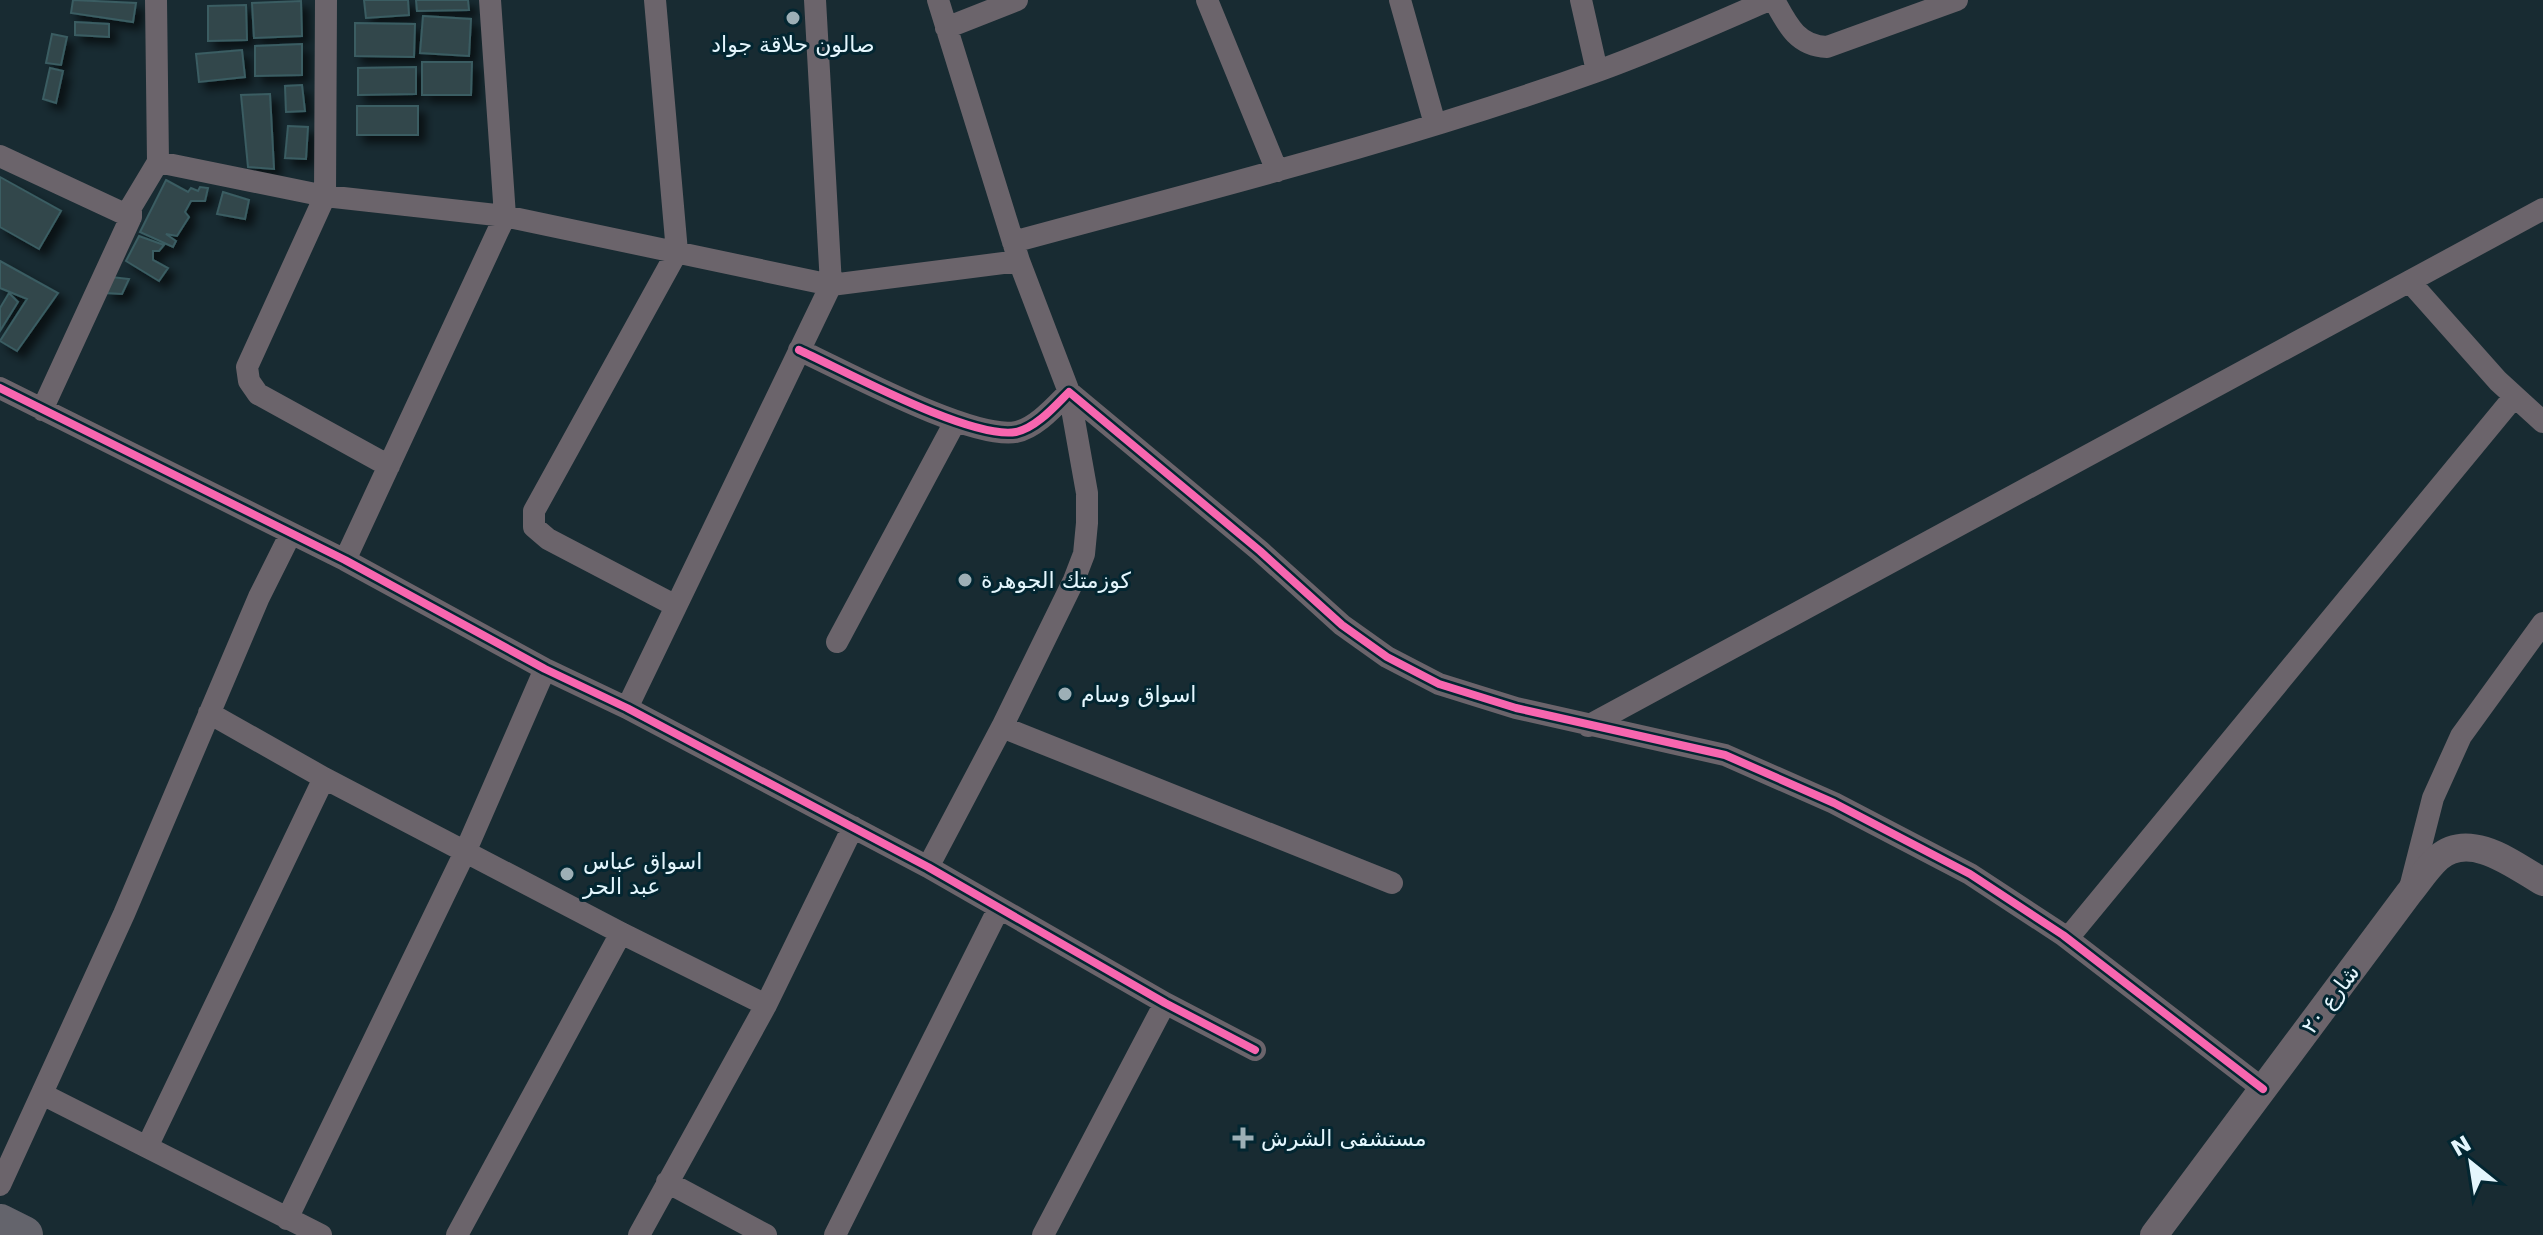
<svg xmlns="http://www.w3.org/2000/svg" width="2543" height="1235" font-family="'DejaVu Sans','Noto Naskh Arabic',sans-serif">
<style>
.building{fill:#32474c;stroke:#3a5d62;stroke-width:2;filter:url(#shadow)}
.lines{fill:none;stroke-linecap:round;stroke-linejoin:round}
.minor{stroke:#6b646b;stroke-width:22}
.tertiary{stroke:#6b646b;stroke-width:28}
.trunk{stroke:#64646c;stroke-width:38}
.cycleway-casing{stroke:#032631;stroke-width:13}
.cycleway{stroke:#f766af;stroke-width:8}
.poi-dot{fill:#9dafb6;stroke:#032631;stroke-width:3}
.labels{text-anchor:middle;stroke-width:6;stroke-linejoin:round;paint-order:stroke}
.poi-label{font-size:22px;fill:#e4f6fd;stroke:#032631;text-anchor:start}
.street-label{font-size:22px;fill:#e4f6fd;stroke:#032631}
</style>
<defs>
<filter id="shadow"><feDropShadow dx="7" dy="7" stdDeviation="4" flood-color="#0009"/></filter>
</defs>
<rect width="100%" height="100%" fill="#182b32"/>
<path class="building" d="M 73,0 L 136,3 L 133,22 L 71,13 Z
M 364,0 L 408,0 L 409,15 L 366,18 Z
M 416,0 L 468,0 L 469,10 L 417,11 Z
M 301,1 L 302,36 L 254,38 L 252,3 Z
M 246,5 L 247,40 L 208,41 L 208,6 Z
M 423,16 L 471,19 L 469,56 L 420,53 Z
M 75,22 L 109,24 L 109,37 L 75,35 Z
M 355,23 L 415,24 L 414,57 L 355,56 Z
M 52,34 L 67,37 L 61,65 L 46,63 Z
M 302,44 L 302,75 L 255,76 L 255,46 Z
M 242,50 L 245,77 L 199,82 L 196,54 Z
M 422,62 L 472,62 L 471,95 L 422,95 Z
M 416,67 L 416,94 L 358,95 L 358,68 Z
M 50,68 L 63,71 L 56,103 L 43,99 Z
M 302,85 L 305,111 L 286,112 L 285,86 Z
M 270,94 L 274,169 L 248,167 L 241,95 Z
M 357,106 L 418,106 L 418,135 L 357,135 Z
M 288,126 L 308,127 L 306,159 L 285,158 Z
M 0,177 L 61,211 L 39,249 L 0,227 Z
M 166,180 L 188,192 L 191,188 L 198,191 L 200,187 L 208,188 L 205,201 L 191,201 L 185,212 L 189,217 L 177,236 L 166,234 L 176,241 L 173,247 L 140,232 Z
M 223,192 L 249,200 L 245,219 L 217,214 Z
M 139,236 L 164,245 L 159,251 L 153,251 L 153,260 L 168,268 L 159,281 L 126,261 Z
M 0,261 L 58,293 L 17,351 L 0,341 L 27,299 L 0,288 Z
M 111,277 L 129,279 L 122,294 L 105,293 Z
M 9,293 L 18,302 L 0,331 L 0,308 Z"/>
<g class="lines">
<path class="minor" d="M 326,0 L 325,196 L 247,367 L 249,381 L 258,394 L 389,466
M 655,0 L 677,252 L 534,511 L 534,527 L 548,539 L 676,606
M 1207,0 L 1277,171
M 1400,0 L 1435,124
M 1581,0 L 1597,71
M 1774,0 C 1787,24 1797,46 1827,47 L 1957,0
M 946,28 L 1017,0
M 0,156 L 131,217
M 158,162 L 325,196 L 505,216 L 831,285 L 1019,261
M 1013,242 C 1208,189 1405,140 1595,72 C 1654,51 1712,25 1769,0
M 2410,282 L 2498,381 L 2543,422
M 799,350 C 845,371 971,440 1016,432 C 1036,428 1055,406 1069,392 L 1260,551 L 1342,625 L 1387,657 L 1439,684 L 1516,708 L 1725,755 L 1834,803 L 1970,874 L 2063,935 L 2263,1089
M 0,388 L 345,560 L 545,669 L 627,708 L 928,867 L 1165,1003 L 1255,1050
M 42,410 L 131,217 L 131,207 L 158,162 L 156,0
M 345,560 L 505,216 L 490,0
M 837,642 L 955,422
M 627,708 L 831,285 L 815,0
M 209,713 L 324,778 L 621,933 L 766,1005
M 1588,726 L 2543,209
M 1002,727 L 1392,883
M 928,867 L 1002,727 L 1074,580 L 1084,554 L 1087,523 L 1087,493 L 1069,392 L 1019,261 L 938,0
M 2410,888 L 2433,798 L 2461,736 L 2543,623
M 2068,938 L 2514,397
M 44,1095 L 321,1235
M 147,1147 L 324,778
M 667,1182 L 766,1235
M 0,1185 L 124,914 L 259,597 L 290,535
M 287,1219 L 466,850 L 545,669
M 457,1235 L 621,933
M 639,1235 L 766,1005 L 853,827
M 835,1235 L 999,908
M 1043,1235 L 1165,1003"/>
<path class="tertiary" d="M 2154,1235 L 2409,893 C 2418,882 2427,868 2438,858 C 2470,830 2514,865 2543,882"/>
<path class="trunk" d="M 0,1223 L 24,1235"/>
<g class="cycleway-casing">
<path id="cycleway" d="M 799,350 C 845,371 971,440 1016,432 C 1036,428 1055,406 1069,392 L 1260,551 L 1342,625 L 1387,657 L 1439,684 L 1516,708 L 1725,755 L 1834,803 L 1970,874 L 2063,935 L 2263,1089
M 0,388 L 345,560 L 545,669 L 627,708 L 928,867 L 1165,1003 L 1255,1050"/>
</g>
<use href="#cycleway" class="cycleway"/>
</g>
<g class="poi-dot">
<circle cx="793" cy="18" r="8"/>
<circle cx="965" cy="580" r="8"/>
<circle cx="1065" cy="694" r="8"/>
<circle cx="567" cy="874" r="8"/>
<path d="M1239 1126h8v8h8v8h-8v8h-8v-8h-8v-8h8z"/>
</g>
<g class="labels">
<g class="poi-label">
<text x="793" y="52" text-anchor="middle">صالون حلاقة جواد</text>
<text x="981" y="588">كوزمتك الجوهرة</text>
<text x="1081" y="702">اسواق وسام</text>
<text x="583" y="869">اسواق عباس<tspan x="583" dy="25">عبد الحر</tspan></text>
<text x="1261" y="1146">مستشفى الشرش</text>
</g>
<g class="street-label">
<text transform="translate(2330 999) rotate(-53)" y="8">شارع ٢٠</text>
</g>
</g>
<g transform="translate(2471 1163) rotate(330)" stroke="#032631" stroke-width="6" paint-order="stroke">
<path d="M0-6L14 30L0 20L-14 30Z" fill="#e4f6fd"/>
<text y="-12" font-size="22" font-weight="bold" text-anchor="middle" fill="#e4f6fd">N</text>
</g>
</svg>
